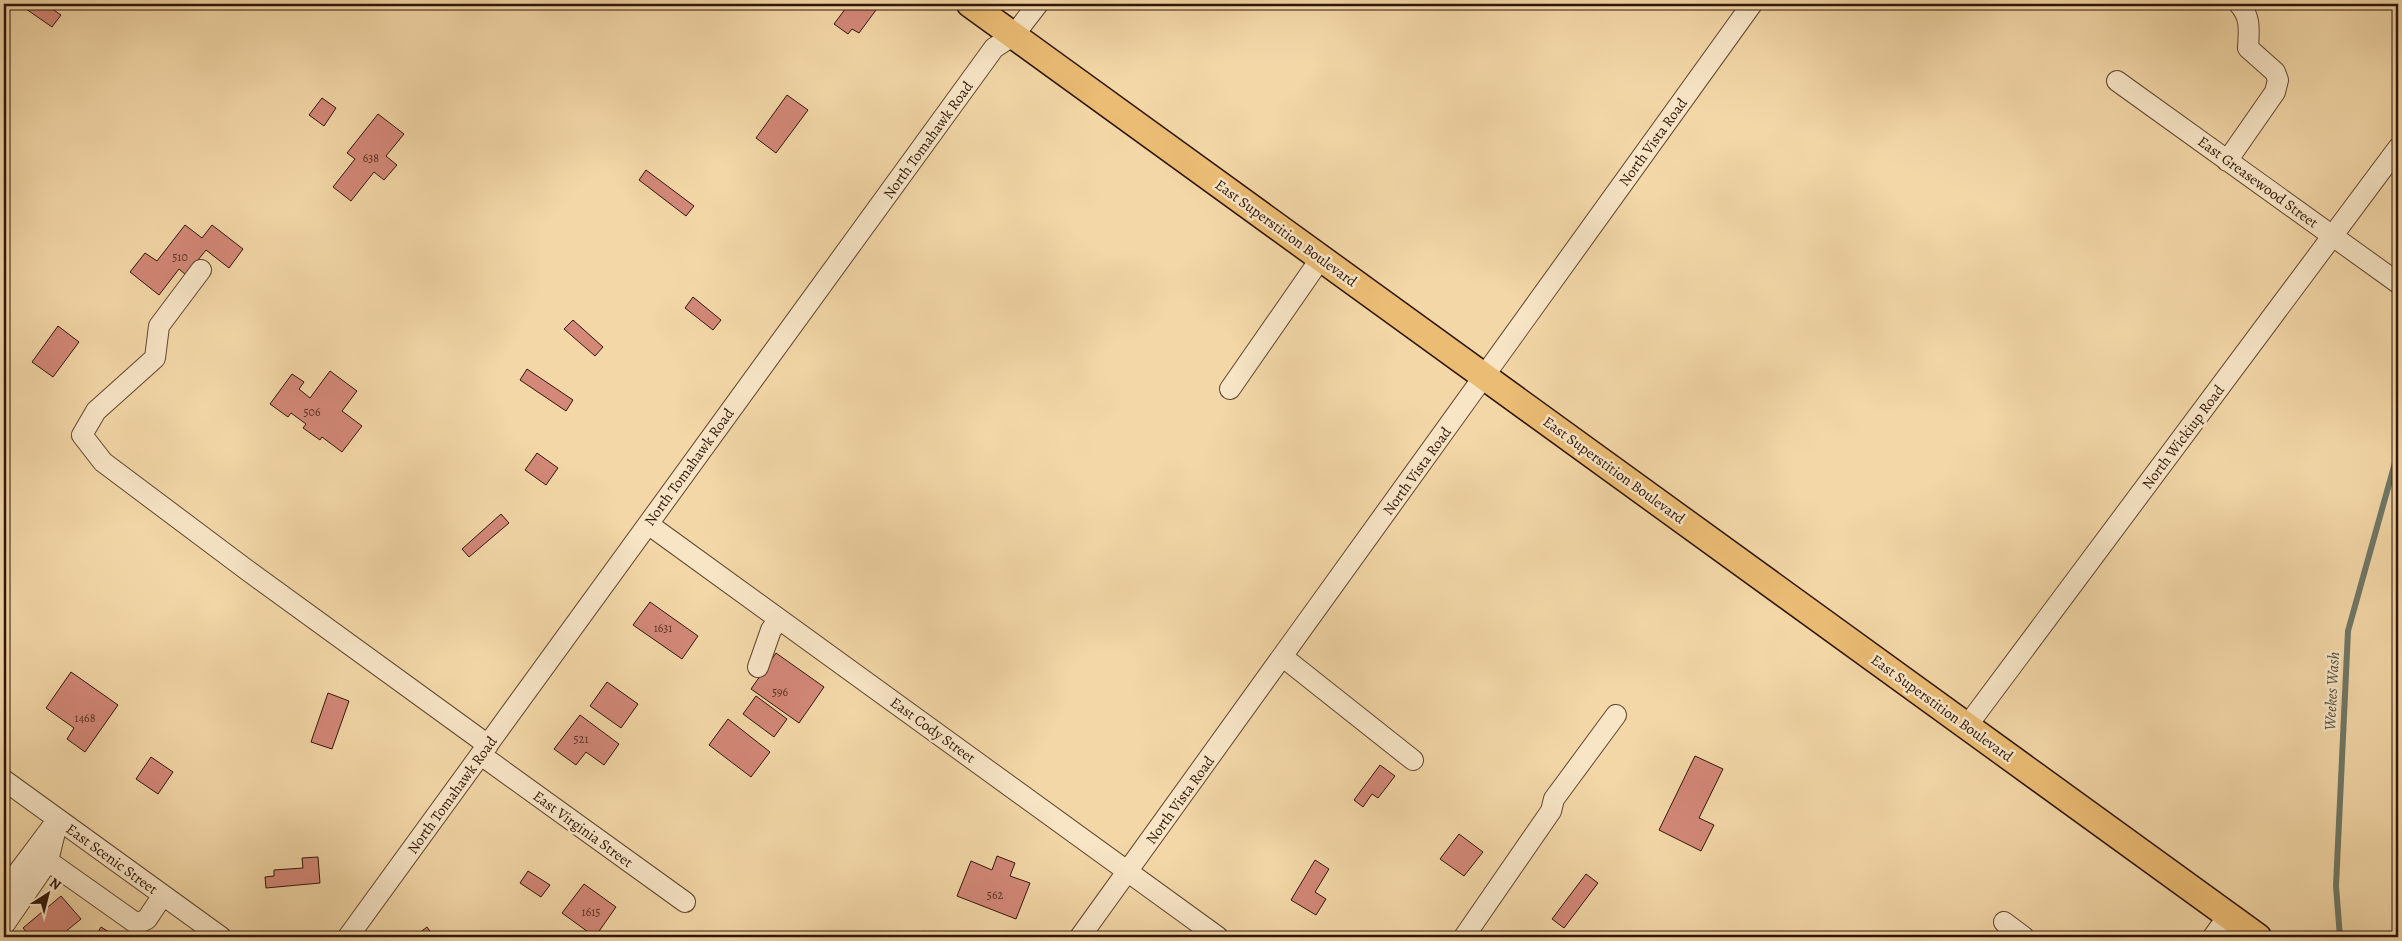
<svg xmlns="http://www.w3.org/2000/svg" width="2402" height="941" font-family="Alegreya,serif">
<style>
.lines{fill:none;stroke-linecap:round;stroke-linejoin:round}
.stream{stroke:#707867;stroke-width:6}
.building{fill:#d38878;stroke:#301609}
.minor-casing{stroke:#614630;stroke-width:22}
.major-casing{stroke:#301609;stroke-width:29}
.minor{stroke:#f7e5c6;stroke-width:20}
.major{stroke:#eabc74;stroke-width:26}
.labels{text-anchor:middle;stroke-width:5;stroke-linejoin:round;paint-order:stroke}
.number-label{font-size:12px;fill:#593225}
.street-label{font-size:15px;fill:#301609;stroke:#f7e5c6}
.water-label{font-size:16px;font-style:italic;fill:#554f40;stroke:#f7e5c6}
</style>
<rect width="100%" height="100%" fill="#f3d7a7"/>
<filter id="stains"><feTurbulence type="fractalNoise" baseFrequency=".004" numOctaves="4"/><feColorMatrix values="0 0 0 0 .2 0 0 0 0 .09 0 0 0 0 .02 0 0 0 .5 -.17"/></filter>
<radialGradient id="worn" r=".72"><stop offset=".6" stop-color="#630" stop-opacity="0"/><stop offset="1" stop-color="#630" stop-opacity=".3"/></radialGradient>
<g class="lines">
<path class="stream" d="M 2340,937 L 2336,886 L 2348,631 L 2398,452"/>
</g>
<path class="building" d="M 29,4 L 45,4 L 61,15 L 52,27 L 26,9 Z
M 849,4 L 867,4 L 876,10 L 859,33 L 852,29 L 848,34 L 834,24 Z
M 787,95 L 808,110 L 776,153 L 756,138 Z
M 322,98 L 336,108 L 324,126 L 309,115 Z
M 378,114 L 404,134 L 386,156 L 397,165 L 384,180 L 374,172 L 351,201 L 333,187 L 355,159 L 347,153 Z
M 646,170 L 694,206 L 686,216 L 639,180 Z
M 185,225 L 202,238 L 212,225 L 243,249 L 229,268 L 206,250 L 186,275 L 179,269 L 159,295 L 130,272 L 145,253 L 157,261 Z
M 693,297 L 721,320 L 713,330 L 685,308 Z
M 573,320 L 603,347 L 595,356 L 564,329 Z
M 58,326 L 79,342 L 53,377 L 32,362 Z
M 527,369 L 573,400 L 566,411 L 520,380 Z
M 330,371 L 357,391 L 342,411 L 362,426 L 342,452 L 322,437 L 320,440 L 303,428 L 306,424 L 291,413 L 288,417 L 270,404 L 292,374 L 304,382 L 299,389 L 310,398 Z
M 537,453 L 558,468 L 546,485 L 525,470 Z
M 501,514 L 509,523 L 469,557 L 462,549 Z
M 650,602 L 698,636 L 682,659 L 633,625 Z
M 776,653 L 824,687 L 799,723 L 751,689 Z
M 71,672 L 118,705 L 85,752 L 67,739 L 74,728 L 46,708 Z
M 607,682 L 638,704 L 621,728 L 590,706 Z
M 328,693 L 349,701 L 332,749 L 311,742 Z
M 756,696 L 787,719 L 774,737 L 743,714 Z
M 580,715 L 619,744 L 604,765 L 586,752 L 576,765 L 554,749 Z
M 728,719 L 770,752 L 751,777 L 709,745 Z
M 1695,756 L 1723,769 L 1699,818 L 1714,825 L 1701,851 L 1659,830 Z
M 151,757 L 173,772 L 158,794 L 136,779 Z
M 1380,765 L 1395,776 L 1378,798 L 1372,794 L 1363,807 L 1354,800 Z
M 1459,834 L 1483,852 L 1464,876 L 1440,859 Z
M 997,856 L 1015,863 L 1010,876 L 1030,883 L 1016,919 L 957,896 L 971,861 L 992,870 Z
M 318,857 L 320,883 L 266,888 L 265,877 L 274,876 L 274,870 L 303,868 L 302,858 Z
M 1315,860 L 1329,869 L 1315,892 L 1326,899 L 1316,915 L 1291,900 Z
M 528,871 L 550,885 L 541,897 L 520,883 Z
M 1586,874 L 1598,883 L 1564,928 L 1552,919 Z
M 584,884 L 616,907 L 595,937 L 562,913 Z
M 61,896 L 81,919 L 59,937 L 31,937 L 23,928 Z
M 101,927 L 117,937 L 95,937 Z
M 427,927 L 434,937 L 414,937 Z
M 924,931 L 939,937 L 922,937 Z"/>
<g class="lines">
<g class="minor-casing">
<path id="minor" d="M 2117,81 L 2398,283
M 2227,161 L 2275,92 L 2278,80 L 2275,72 L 2248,48 C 2249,30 2251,17 2239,4
M 201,270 L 159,326 L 155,358 L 96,411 L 82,435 L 103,462 L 247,570 L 488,745
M 1230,389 L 1321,258
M 648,524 L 1218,937
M 1283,657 L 1413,760
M 758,667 L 771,630 L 779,619
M 1967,726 L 2398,148
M 481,755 L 685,902
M 4,780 L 221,937
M 48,861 L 137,924 L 147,919 L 163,895
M 4,891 L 52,827
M 2004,922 L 2024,937
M 4,925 L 48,861 L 58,820
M 348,937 L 994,48 L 1014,35 L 1038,4
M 1080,937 L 1752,4
M 1464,937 L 1551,811 L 1554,799 L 1616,715
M 2213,937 L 2228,916"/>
</g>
<g class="major-casing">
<path id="major" d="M 970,4 L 2258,937"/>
</g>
<use href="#minor" class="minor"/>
<use href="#major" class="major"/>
</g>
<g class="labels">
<g class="number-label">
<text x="371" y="162">638</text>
<text x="180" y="261">510</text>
<text x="312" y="416">506</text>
<text x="663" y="632">1631</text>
<text x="780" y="696">596</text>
<text x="85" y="722">1468</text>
<text x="581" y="743">521</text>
<text x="995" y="899">562</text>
<text x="591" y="916">1615</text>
</g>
<g class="street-label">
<text transform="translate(928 140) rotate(-54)" y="5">North Tomahawk Road</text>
<text transform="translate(1653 142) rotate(-54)" y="5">North Vista Road</text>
<text transform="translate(2258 182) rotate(36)" y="5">East Greasewood Street</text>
<text transform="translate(1286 233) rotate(36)" y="5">East Superstition Boulevard</text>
<text transform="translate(2183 437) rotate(-53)" y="5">North Wickiup Road</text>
<text transform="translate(689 467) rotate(-54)" y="5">North Tomahawk Road</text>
<text transform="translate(1614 470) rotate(36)" y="5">East Superstition Boulevard</text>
<text transform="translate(1417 471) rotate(-54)" y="5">North Vista Road</text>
<text transform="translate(1942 708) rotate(36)" y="5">East Superstition Boulevard</text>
<text transform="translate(933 730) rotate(36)" y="5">East Cody Street</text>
<text transform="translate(452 795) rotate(-54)" y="5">North Tomahawk Road</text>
<text transform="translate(1180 800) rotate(-54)" y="5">North Vista Road</text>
<text transform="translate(583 829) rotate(36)" y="5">East Virginia Street</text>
<text transform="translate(112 859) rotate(36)" y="5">East Scenic Street</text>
</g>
<g class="water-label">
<text transform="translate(2331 691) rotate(-87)" y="6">Weekes Wash</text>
</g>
</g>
<rect width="2402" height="941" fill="none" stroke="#f3d7a7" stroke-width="20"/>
<rect x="5" y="5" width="2392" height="931" fill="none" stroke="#301609" stroke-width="2.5"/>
<rect x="10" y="10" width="2382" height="921" fill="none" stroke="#301609"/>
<g transform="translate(48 894) rotate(36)" stroke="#f7e5c6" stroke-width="4" paint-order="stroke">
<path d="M0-4L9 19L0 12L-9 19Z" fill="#301609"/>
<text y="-8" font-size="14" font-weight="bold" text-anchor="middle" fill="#301609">N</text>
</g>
<rect width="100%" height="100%" filter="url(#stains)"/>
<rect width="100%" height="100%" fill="url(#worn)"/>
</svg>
